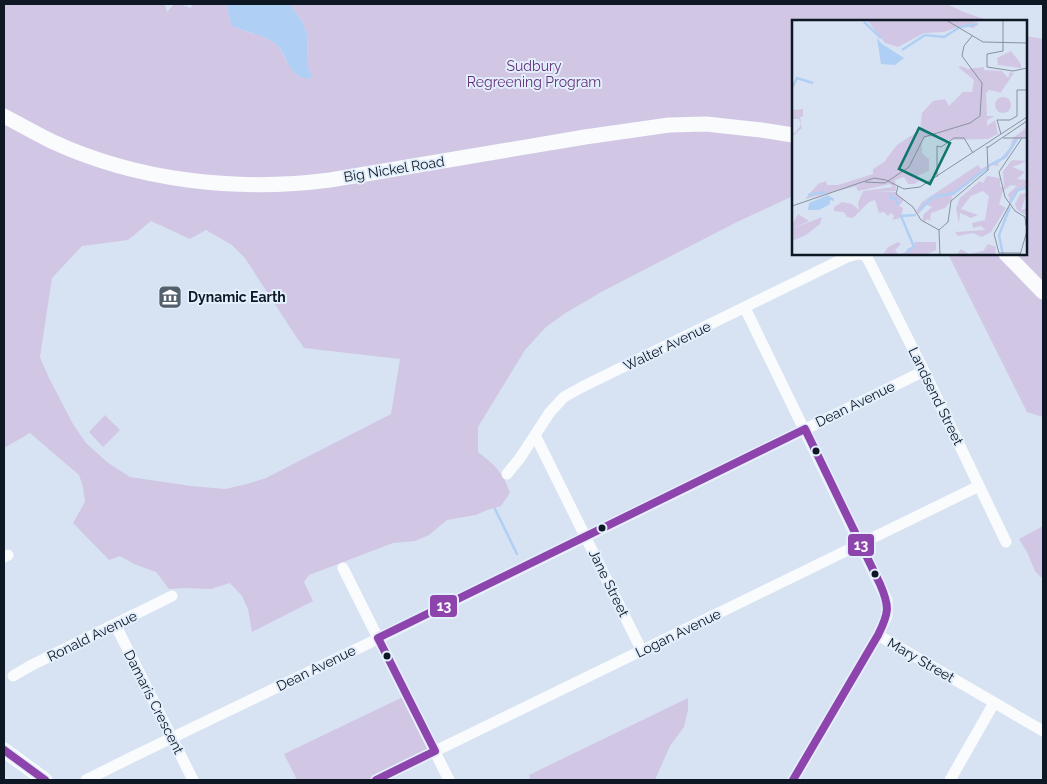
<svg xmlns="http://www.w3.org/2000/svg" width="1047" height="784" font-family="Raleway,sans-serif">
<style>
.green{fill:#d1c7e5;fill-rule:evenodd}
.water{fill:#b0cff5}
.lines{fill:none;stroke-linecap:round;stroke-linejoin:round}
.stream{stroke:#b0cff5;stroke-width:2.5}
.minor{stroke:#f9fbfd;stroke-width:11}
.major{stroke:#f9fbfd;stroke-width:15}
.bus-1-casing{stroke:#e3eefc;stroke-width:11}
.bus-1{stroke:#8e44ad;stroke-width:8}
.bus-dot{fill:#0e1824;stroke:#e3eefc;stroke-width:2}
.labels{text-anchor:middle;stroke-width:4;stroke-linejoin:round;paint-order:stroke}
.park-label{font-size:14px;fill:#64307b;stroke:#e3eefc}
.street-label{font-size:14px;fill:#0e1824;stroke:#e3eefc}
.poi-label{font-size:14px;font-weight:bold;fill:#0e1824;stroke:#e3eefc;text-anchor:start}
.inset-river{fill:none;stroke:#b0cff5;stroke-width:2.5}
.inset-road{fill:none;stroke:#8792a0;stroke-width:1}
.view{fill:#0f766e;fill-opacity:0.15;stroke:#0f766e;stroke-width:2.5}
.inset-edge{fill:none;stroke:#0e1824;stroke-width:2.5}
.line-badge{stroke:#e3eefc;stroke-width:2}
.badge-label{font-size:14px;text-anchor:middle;font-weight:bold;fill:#fff}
</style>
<rect width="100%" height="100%" fill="#d7e3f2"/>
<path class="green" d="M 4,4 L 165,4 L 167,12 L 174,4 L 180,4 L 191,8 L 192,4 L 228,4 L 227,9 L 232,26 L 254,34 L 258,34 L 275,43 L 279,46 L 287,62 L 299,76 L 310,79 L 311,73 L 308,68 L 307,34 L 302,21 L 289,4 L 947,4 L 964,12 L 990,21 L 793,21 L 793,196 L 737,222 L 603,291 L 564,314 L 546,327 L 525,350 L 478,427 L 478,452 C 496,466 502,471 510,493 L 501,506 L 487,510 L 476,515 L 447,520 L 429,535 L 415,541 L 393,543 L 309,575 L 304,582 L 313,601 L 252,632 L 248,609 L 242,596 L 230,583 L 211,589 L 184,588 L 169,589 L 156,572 L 134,564 L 120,556 L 109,560 L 73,523 L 85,502 L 83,487 L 79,475 L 30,433 L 4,448 ZM 151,221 L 190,239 L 206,230 L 232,245 L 245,258 L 293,332 L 304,348 L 400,359 L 391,414 L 266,478 L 247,484 L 225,489 L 191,486 L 130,477 L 107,462 L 86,443 L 73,424 L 49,378 L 40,357 L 52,278 L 82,246 L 128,240 Z
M 1026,36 L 1043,39 L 1043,417 L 1027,412 L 948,254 L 1026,254 Z
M 105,415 L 120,430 L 103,447 L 89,432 Z
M 1043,526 L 1043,577 L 1041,577 L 1035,571 L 1027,552 L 1019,539 Z
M 407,695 L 435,750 L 374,780 L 297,780 L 284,754 Z
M 688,698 L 688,710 L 684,727 L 670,746 L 655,780 L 530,780 L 529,775 Z"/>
<path class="water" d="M 228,4 L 290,5 L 302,21 L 307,34 L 308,68 L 311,73 L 311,79 C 307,78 302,78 299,76 C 287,69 285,51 276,44 C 263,35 247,32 232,26 L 227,9 Z"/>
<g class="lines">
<path class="stream" d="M 495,509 L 517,554"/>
<path class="minor" d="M 860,254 L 866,256 L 871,265 L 924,371 L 1006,542
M 745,308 L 887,600 L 887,616 L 878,635 L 793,780
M 535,435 L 642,651
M 507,474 L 520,458 L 550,412 L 564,397 L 582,387 L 847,257 L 858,254
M 4,557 L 8,555
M 343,568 L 449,780
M 115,624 L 193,780
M 878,635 L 1043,731
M 13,676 L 30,666 L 172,596
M 86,780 L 128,759 L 367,644 L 924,371
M 376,780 L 979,486
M 950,780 L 994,703"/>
<path class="major" d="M 4,116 C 19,124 35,133 51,141 C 137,181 237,192 330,180 L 585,137 L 669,125 L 706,124 L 761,130 L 793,135
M 1006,254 L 1043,292
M 4,750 L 45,780"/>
<g class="bus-1-casing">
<path id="bus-1" d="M 4,750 L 45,780
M 376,780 L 435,751 L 378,638 L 805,429 L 880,584 C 890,607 889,613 878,635 L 793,780"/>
</g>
<use href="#bus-1" class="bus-1"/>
</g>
<defs>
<g id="museum-square" transform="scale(1.25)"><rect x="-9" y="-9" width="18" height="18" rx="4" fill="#545f6c" stroke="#e3eefc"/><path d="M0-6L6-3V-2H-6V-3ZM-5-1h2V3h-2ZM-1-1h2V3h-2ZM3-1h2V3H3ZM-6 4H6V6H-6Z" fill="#fff"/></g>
</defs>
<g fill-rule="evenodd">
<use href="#museum-square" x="170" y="297"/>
</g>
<g class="bus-dot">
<circle cx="816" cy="451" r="4.5"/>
<circle cx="602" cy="528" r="4.5"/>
<circle cx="875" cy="574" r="4.5"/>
<circle cx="387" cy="656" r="4.5"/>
</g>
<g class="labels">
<g class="park-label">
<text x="534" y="71">Sudbury<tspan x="534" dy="16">Regreening Program</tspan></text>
</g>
<g class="street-label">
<text transform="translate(394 169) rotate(-9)" y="5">Big Nickel Road</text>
<text transform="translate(667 346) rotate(-26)" y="5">Walter Avenue</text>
<text transform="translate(936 396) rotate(64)" y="5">Landsend Street</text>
<text transform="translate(855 404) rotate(-26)" y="5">Dean Avenue</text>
<text transform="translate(609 583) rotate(64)" y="5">Jane Street</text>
<text transform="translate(678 633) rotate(-26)" y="5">Logan Avenue</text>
<text transform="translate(92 636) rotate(-26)" y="5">Ronald Avenue</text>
<text transform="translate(921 660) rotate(30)" y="5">Mary Street</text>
<text transform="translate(316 668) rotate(-26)" y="5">Dean Avenue</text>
<text transform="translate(154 702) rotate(63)" y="5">Damaris Crescent</text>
</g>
<g class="poi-label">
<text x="188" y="302">Dynamic Earth</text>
</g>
</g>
<g transform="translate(792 20)">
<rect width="235" height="235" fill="#d7e3f2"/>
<path d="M 75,0 L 191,0 L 181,3 L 186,3 L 182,8 L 170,6 L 174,4 L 152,12 L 132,13 L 106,27 L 93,23 ZM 219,31 L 229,44 L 229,48 L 206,45 L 205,38 ZM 169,46 L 176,49 L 192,47 L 192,50 L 210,51 L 216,58 L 218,52 L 222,53 L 209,72 L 211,73 L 197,70 L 194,73 L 195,96 L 203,96 L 195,100 L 195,106 L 203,100 L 206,114 L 196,119 L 151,120 L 144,116 L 134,117 L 130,121 L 130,133 L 137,139 L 137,151 L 125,156 L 127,161 L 122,164 L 116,164 L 112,157 L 103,160 L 104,171 L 85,172 L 103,172 L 112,180 L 107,186 L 111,188 L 109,198 L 100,200 L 102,196 L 99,193 L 96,196 L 92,192 L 87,193 L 83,180 L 77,182 L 61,198 L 55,197 L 52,192 L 42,191 L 42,187 L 50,182 L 60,184 L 67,190 L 66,183 L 71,171 L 101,167 L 98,164 L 66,171 L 64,167 L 69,165 L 13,179 L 26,164 L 34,161 L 35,165 L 46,165 L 81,154 L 81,149 L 92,142 L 105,125 L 128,110 L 130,93 L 141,81 L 153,79 L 157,86 L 171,72 L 180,72 L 182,60 L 166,47 ZM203 85a8 8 0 1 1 16 0a8 8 0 1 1-16 0ZM 11,89 L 11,97 L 8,97 L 10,108 L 0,117 L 0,112 L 3,113 L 9,105 L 7,99 L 0,99 L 0,90 ZM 235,107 L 235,118 L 227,118 L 215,137 L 206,143 L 207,146 L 200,145 L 159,177 L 161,179 L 153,188 L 139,193 L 138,202 L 136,199 L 131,202 L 131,195 L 140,187 L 133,184 L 127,194 L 124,191 L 130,182 L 186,145 L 189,149 L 207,140 L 218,128 L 221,118 ZM 220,140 L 235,141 L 220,147 L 233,152 L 225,159 L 235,160 L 235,169 L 229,169 L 220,177 L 219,185 L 216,174 L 225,166 L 219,165 L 211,171 L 207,184 L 214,188 L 199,212 L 190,217 L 181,213 L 166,216 L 163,212 L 193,210 L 189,206 L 181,208 L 180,203 L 193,200 L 197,176 L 191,171 L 179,176 L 169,189 L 186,195 L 179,198 L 168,193 L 167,203 L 164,188 L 168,178 L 188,161 L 191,163 L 195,156 L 208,158 L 208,167 L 212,167 L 211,151 ZM 235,173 L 229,190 L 235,188 L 235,196 L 225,190 L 223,184 L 228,174 ZM 6,194 L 17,201 L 0,209 L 1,203 ZM 30,197 L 28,204 L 14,215 L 0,221 L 0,209 ZM 106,222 L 109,224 L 103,230 L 107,235 L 121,228 L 123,222 L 144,222 L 144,230 L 133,235 L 91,235 L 96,227 ZM 196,224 L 204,227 L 203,234 L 165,235 L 169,229 L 177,234 L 191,231 Z" fill="#d1c7e5"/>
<path d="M 85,18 L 90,24 L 112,38 L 103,45 L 89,44 ZM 36,175 L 42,179 L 42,181 L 38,180 L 38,184 L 27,190 L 16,190 L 17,183 Z" fill="#b0cff5"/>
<path class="inset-river" d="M 72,2 L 89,18M 110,30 L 133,15 L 152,17 L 168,7 L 186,4M 0,68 L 5,58 L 21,63M 196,146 L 213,137 L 225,119M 100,173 L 99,178 L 104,179 L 106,185M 16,175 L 33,172M 218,183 L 226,170 L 235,168M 128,190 L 141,177 L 162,173 L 195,148M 116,235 L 116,230 L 122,227 L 109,196 L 124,195M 211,235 L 207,215 L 218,187"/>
<path class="inset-road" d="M 154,0 L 191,22 L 235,23M 211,0 L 211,31 L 195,34 L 195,47 L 221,51 L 235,48M 209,114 L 205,100 L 218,100 L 225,96 L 225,70 L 235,70M 211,118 L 235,118M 195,126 L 196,150M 195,128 L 235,101M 207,152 L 213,177 L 223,191 L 233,197 L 234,206M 207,152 L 230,118M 145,157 L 145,126 L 149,127 L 162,118 L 172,118 L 181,133M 73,162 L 93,163 L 117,147 L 132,117 L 178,103 L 188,96 L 190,63 L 170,36 L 172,26 L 180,16M 106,166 L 104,174 L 121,187 L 129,200 L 147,210M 0,186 L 82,158 L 94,160 L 112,169 L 128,167 L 235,97M 147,210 L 156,202 L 159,181 L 196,150M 147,210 L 148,235M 207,233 L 202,214 L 218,184M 207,233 L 228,233M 228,235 L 235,211"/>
<path class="view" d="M 127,108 L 158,123 L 138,164 L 107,149 Z"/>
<rect width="235" height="235" class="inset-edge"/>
</g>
<g class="line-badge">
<rect x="847" y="533" width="28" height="24" rx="5" fill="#8e44ad"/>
<rect x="429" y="594" width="29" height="24" rx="5" fill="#8e44ad"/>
</g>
<g class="badge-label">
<text x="861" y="550">13</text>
<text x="444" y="611">13</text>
</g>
<rect width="1047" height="784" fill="none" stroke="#0e1824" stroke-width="10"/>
</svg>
